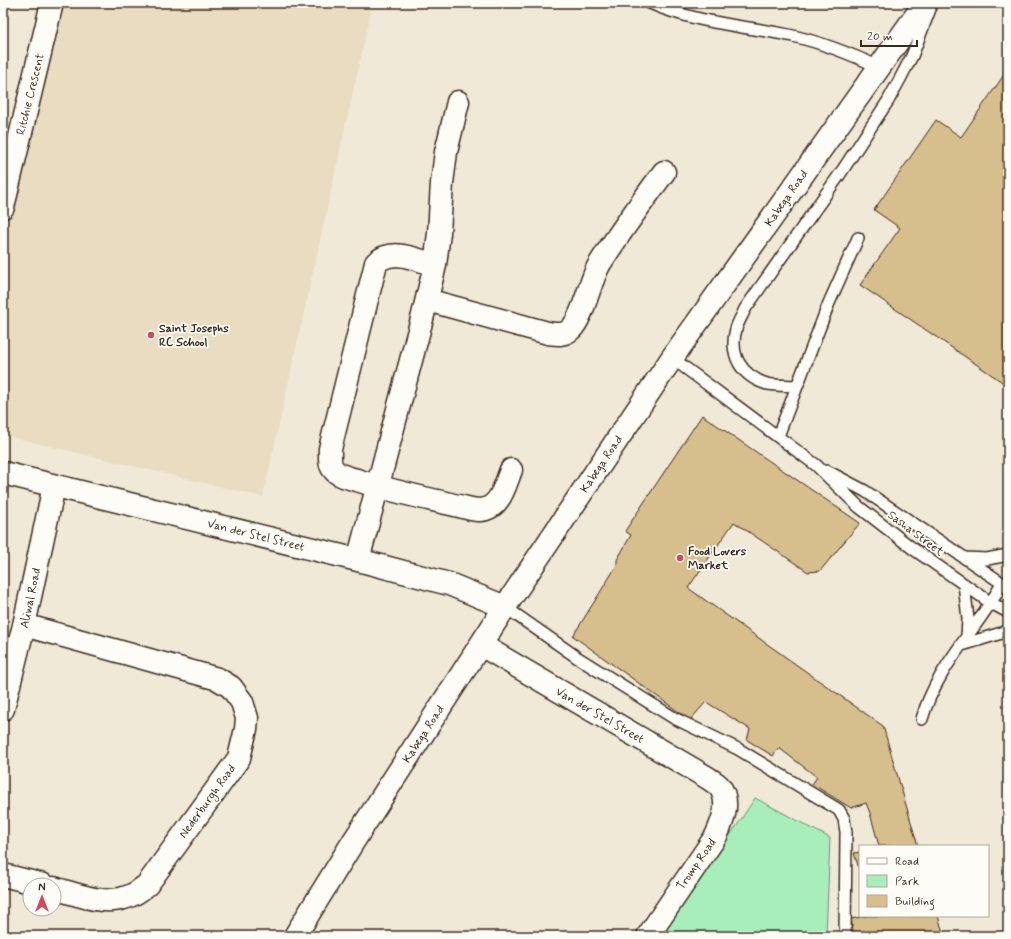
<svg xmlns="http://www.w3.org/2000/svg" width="1011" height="939" font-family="Mynerve,sans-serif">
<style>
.built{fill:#e9dcc1}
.green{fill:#a8eebb;stroke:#728c6c}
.building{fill:#d6be8d;stroke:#3b2a1e}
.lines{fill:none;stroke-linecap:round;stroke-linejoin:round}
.service-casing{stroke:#3b2a1e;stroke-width:14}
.minor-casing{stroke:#3b2a1e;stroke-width:25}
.tertiary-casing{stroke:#3b2a1e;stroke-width:25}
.service{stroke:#fdfcf7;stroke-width:11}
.minor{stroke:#fdfcf7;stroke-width:22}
.tertiary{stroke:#fdfcf7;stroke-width:22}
.poi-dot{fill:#d1495b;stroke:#fdfcf7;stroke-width:1.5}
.labels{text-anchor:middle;stroke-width:3.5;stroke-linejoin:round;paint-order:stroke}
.street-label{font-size:12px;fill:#3b2a1e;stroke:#fdfcf7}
.poi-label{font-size:12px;font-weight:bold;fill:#3b2a1e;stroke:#fdfcf7;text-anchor:start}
</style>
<rect width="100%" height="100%" fill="#f1e9d7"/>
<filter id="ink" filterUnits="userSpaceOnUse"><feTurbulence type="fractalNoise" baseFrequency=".025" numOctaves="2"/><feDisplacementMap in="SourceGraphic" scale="8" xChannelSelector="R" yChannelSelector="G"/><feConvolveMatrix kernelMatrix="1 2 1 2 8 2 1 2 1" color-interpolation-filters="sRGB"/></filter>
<g filter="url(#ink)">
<path class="built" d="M 61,3 L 361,3 L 360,8 L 371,11 L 263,497 L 3,435 L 3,234 Z"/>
<path class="green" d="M 755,798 L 830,838 L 826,936 L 659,936 L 740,821 Z"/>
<path class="building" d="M 1008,69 L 1008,386 L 860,285 L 900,228 L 874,210 L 936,120 L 961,137 Z
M 702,415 L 860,523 L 820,571 L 808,572 L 734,522 L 688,588 L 883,726 L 918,846 L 879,846 L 870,813 L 866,803 L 851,808 L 812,784 L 817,777 L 779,748 L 773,756 L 747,740 L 750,729 L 706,702 L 690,720 L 573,636 L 617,565 L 617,560 L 631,535 L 625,531 Z
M 860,852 L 860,872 L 854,853 Z
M 866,916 L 938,916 L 944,936 L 854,936 L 851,919 Z"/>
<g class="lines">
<g class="service-casing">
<path id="service" d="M 650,3 C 695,23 746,26 793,36 C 823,43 851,54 879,67
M 672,358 L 816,465 L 859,507 L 912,548 L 991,603 L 1008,612
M 797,386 C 788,385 776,386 767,384 C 741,376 729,355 736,329 C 738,322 742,316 745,309 L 840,174 L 888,101 L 900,79 L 912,56 L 930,9
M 778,436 L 829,303 L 858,238
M 827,471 L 865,491 L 1008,587
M 965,558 L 987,559 L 1008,555
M 964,584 L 968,619 L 967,637
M 505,607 L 578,658 L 674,718 L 738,749 L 839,810 L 844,819 L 846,832 L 845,936
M 962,645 L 1008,631
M 922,719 C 936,668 977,629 1002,584"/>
</g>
<g class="minor-casing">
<path id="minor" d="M 3,207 L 52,3
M 435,265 C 417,260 392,247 376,263 L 330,449 C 330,456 329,465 334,470 C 339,476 350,478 357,480 C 393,492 430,499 467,508 C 471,509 476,510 480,510 C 500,509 505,485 511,470
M 427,300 L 548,333 C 556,334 564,336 571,329 C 583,318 590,281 599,265 C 619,233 642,202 664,172
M 3,473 L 358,560 L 449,584 L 505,607
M 358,560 L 423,315 L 435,265 L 439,233 L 442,183 L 446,152 L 458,102
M 24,625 L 218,679 L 231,687 L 242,702 L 247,718 L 246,729 L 239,758 L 147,885 C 143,888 138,892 134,894 C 108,908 80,895 54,888
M 481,645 L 708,778 C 712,781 716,783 719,786 C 731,801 723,821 716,836 L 648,936
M 3,709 L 24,625 L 54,486
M 3,875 L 43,885"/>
</g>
<g class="tertiary-casing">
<path id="tertiary" d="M 295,936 L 353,842 L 505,607 L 672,358 L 925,3"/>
</g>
<use href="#service" class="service"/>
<use href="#minor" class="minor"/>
<use href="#tertiary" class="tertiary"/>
</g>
</g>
<g class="poi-dot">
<circle cx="151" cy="335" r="4"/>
<circle cx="680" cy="558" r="4"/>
</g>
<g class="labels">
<g class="street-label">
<text transform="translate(30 94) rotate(-76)" y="4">Ritchie Crescent</text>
<text transform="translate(786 198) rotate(-55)" y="4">Kabega Road</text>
<text transform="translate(601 464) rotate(-56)" y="4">Kabega Road</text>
<text transform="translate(916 533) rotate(37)" y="4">Sasha Street</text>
<text transform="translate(256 535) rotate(14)" y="4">Van der Stel Street</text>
<text transform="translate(30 598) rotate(-78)" y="4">Aliwal Road</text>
<text transform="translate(600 715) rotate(30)" y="4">Van der Stel Street</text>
<text transform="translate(423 734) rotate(-57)" y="4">Kabega Road</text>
<text transform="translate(207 801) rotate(-54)" y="4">Nederburgh Road</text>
<text transform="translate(696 864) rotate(-55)" y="4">Tromp Road</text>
</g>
<g class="poi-label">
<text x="159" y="332">Saint Josephs<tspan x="159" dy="14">RC School</tspan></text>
<text x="688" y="555">Food Lovers<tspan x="688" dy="14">Market</tspan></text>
</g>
</g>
<rect width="1011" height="939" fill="none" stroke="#fdfcf7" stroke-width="16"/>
<rect x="8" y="8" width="995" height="923" fill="none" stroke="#3b2a1e" stroke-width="1.5" filter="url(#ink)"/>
<rect x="859" y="845" width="130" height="72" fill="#fdfcf7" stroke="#afa8a0"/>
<rect x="867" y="858" width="20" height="6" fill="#fdfcf7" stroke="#afa8a0"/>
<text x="895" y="865" font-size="12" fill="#3b2a1e">Road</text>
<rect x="867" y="875" width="20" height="12" fill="#a8eebb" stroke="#afa8a0"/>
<text x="895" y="885" font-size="12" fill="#3b2a1e">Park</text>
<rect x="867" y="895" width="20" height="12" fill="#d6be8d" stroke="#afa8a0"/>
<text x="895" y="905" font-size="12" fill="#3b2a1e">Building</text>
<g transform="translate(42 897)"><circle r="19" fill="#fdfcf7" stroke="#afa8a0"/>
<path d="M0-3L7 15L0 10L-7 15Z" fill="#d1495b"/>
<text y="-6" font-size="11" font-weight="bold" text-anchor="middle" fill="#3b2a1e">N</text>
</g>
<path d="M861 40v6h56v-6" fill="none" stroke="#3b2a1e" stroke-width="2"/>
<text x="867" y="40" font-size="12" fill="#3b2a1e" stroke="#fdfcf7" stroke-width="3" paint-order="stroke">20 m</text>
</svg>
